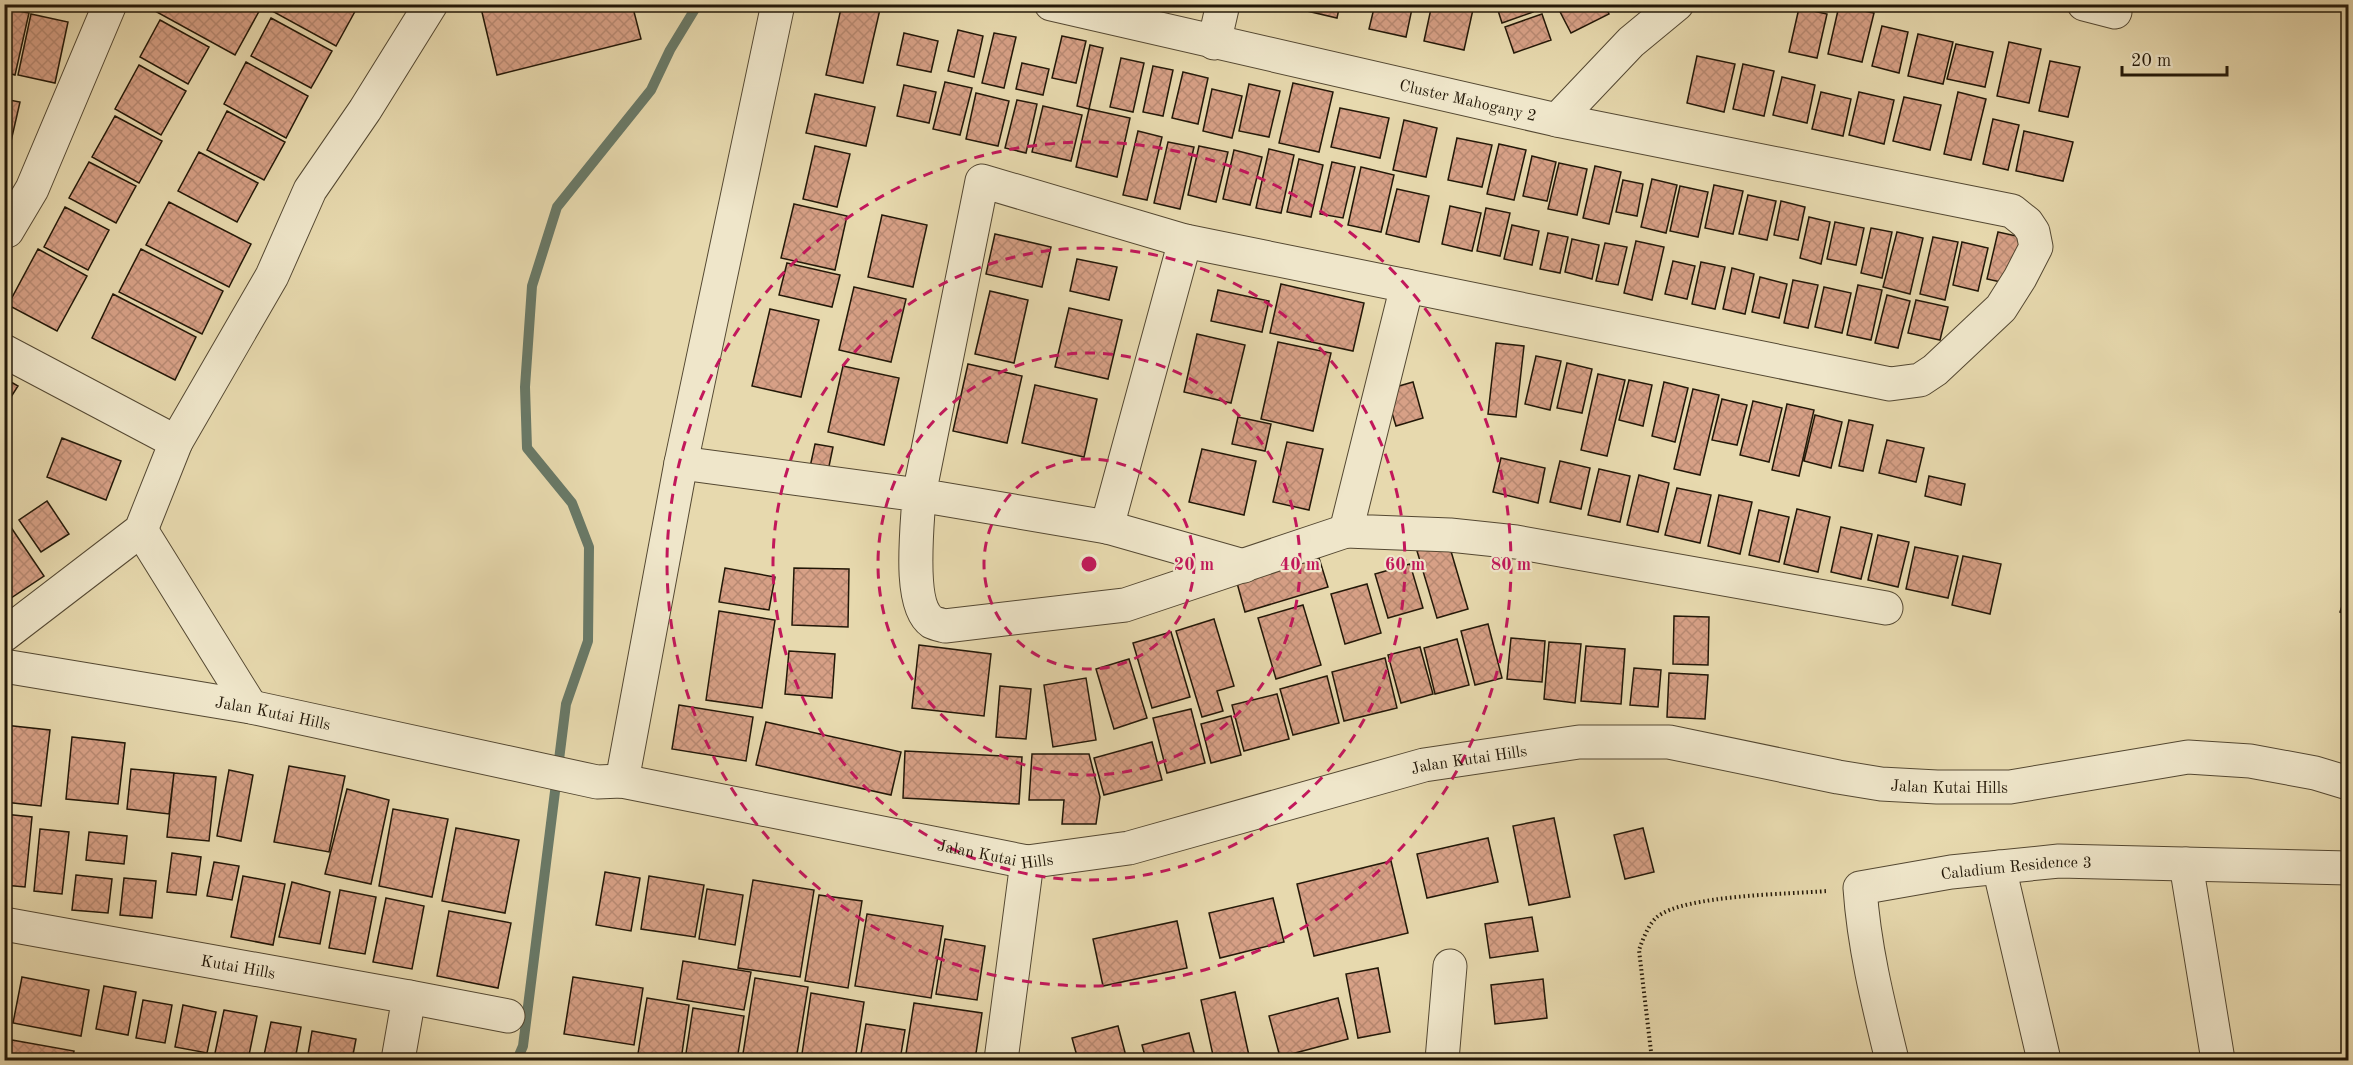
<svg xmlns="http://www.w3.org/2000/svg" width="2353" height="1065" font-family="'Old Standard TT',serif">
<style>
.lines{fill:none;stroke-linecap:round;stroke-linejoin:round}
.stream{stroke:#697967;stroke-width:10}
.building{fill:url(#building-cross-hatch);stroke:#231808;stroke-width:1.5}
.minor-casing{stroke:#544832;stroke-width:35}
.path{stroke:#231808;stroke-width:4;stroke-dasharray:1.5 3;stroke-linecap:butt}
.minor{stroke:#efe6ca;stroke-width:33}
.ring{fill:none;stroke:#c2185b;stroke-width:3;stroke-dasharray:10 8}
.labels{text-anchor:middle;stroke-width:4.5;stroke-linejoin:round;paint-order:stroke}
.street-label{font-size:16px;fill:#231808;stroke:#efe6ca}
.centre{fill:#c2185b;stroke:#efe6ca;stroke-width:3}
.ring-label{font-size:18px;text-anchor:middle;font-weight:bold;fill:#c2185b;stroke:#efe6ca;stroke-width:4.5;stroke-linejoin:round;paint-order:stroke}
</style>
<defs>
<pattern id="building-cross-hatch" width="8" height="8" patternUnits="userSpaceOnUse" patternTransform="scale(1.5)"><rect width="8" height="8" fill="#d7a086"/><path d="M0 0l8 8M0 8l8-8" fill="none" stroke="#b88972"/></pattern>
</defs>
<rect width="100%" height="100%" fill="#e7d9ae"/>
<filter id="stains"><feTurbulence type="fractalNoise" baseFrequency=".00333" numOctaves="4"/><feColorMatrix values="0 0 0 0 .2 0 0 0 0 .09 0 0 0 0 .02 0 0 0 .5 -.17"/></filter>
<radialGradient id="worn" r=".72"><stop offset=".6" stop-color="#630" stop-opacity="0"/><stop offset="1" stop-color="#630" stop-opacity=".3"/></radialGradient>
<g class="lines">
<path class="stream" d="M 517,1060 L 523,1046 L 566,704 L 588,641 L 589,547 L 572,503 L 527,448 L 525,387 L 532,286 L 557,207 L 651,90 L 670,50 L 698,4"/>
</g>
<path class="building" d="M 259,4 L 262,6 L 235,55 L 144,5 Z
M 275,4 L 356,4 L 358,6 L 336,46 L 272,11 Z
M 480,4 L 632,4 L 641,39 L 497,75 Z
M 842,4 L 881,5 L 863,83 L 826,75 Z
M 1277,4 L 1340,4 L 1337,18 Z
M 1375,4 L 1413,4 L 1406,37 L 1369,29 Z
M 1432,4 L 1474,5 L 1464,50 L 1424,41 Z
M 1496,4 L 1530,4 L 1533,12 L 1502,23 Z
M 1556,4 L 1604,4 L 1609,14 L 1571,33 Z
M 1839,6 L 1874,13 L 1862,62 L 1828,54 Z
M 4,8 L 29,13 L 15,75 L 4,72 Z
M 1799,8 L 1827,14 L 1817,58 L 1789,52 Z
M 31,14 L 68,22 L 55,83 L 18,75 Z
M 1542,14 L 1551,40 L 1514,53 L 1505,27 Z
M 271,18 L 332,51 L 311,88 L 251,56 Z
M 160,20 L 209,47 L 188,84 L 140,57 Z
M 1882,26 L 1908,32 L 1899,73 L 1872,66 Z
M 958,30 L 983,36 L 974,77 L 948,71 Z
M 904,33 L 938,41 L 931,72 L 897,65 Z
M 994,33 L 1016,37 L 1004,88 L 982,83 Z
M 1918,34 L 1953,42 L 1943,84 L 1908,76 Z
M 1062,36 L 1086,41 L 1076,83 L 1052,78 Z
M 2009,42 L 2041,49 L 2029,103 L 1997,96 Z
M 1956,44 L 1993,52 L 1985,87 L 1947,79 Z
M 1090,45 L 1103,48 L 1089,109 L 1077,106 Z
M 1697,56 L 1735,64 L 1724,112 L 1687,103 Z
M 1121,58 L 1144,63 L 1133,112 L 1110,107 Z
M 2050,61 L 2080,67 L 2068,117 L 2039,111 Z
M 246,62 L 308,96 L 286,138 L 224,104 Z
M 1022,63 L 1049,69 L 1043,95 L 1016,89 Z
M 1743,64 L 1774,71 L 1764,116 L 1733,109 Z
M 139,65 L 186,91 L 161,135 L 115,109 Z
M 1153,66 L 1173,70 L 1163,116 L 1143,112 Z
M 1183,72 L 1208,78 L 1198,124 L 1172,118 Z
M 1782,77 L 1815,85 L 1807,123 L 1773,115 Z
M 945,82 L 972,88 L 960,135 L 933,129 Z
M 1293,83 L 1333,92 L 1319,152 L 1279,143 Z
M 1249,84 L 1280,91 L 1269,137 L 1239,131 Z
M 904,85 L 936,92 L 929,123 L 897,116 Z
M 1212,89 L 1242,96 L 1232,138 L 1203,131 Z
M 1821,92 L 1851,99 L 1843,136 L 1812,129 Z
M 1859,92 L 1894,100 L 1884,144 L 1849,135 Z
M 1958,92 L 1986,99 L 1971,160 L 1944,154 Z
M 976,93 L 1009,101 L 998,146 L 966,139 Z
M 815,94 L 875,107 L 866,146 L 806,133 Z
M 1904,97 L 1941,105 L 1930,150 L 1893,141 Z
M 4,99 L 20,102 L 6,163 L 4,163 Z
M 1017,100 L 1037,104 L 1026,153 L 1005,148 Z
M 1043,106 L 1082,115 L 1071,161 L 1032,152 Z
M 1340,108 L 1389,118 L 1380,158 L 1331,147 Z
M 1089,109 L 1130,118 L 1117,177 L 1076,167 Z
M 227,111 L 285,142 L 264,180 L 207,150 Z
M 115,116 L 162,141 L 139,183 L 92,157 Z
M 1993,119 L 2019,125 L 2008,170 L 1983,164 Z
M 1404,120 L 1437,128 L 1426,177 L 1393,170 Z
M 1138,131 L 1162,137 L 1147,200 L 1123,195 Z
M 2024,131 L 2073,142 L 2063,181 L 2016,171 Z
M 1457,138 L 1492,145 L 1482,187 L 1448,180 Z
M 1168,142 L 1194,147 L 1180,209 L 1154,203 Z
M 1499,144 L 1526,150 L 1514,200 L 1487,194 Z
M 815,146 L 850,154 L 837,207 L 803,199 Z
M 1199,146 L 1228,152 L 1216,202 L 1188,195 Z
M 1269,149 L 1294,155 L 1281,213 L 1256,208 Z
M 1234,150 L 1262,157 L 1250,205 L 1223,199 Z
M 199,152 L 258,183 L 237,222 L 178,191 Z
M 1532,156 L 1556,162 L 1547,201 L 1523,196 Z
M 1299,159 L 1323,165 L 1311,217 L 1287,212 Z
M 89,162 L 136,186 L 116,223 L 69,198 Z
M 1332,162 L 1355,167 L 1343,218 L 1320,214 Z
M 1559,163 L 1587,169 L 1577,215 L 1548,209 Z
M 1595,166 L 1621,172 L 1609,224 L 1583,218 Z
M 1361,167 L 1394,175 L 1381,232 L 1348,225 Z
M 1652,179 L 1677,185 L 1666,233 L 1641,227 Z
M 1623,180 L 1643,184 L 1637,216 L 1616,212 Z
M 1714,185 L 1743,191 L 1733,234 L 1705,228 Z
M 1680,186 L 1708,192 L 1698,237 L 1670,231 Z
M 1397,189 L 1429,196 L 1419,242 L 1386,234 Z
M 1748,195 L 1776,201 L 1767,240 L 1739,234 Z
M 1781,201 L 1805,207 L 1798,240 L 1774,235 Z
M 169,202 L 251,244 L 229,287 L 146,245 Z
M 794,204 L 847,216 L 835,270 L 781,258 Z
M 1450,206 L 1481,213 L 1472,251 L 1442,244 Z
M 65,207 L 109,230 L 88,270 L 44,247 Z
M 1486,208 L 1510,213 L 1500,256 L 1477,251 Z
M 882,215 L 927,225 L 913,287 L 868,277 Z
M 1809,217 L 1830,222 L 1821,264 L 1800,258 Z
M 1835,222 L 1864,228 L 1856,265 L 1827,259 Z
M 1512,225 L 1539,231 L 1532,265 L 1504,259 Z
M 1871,228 L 1892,232 L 1882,278 L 1861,273 Z
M 1897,232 L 1923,238 L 1910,294 L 1883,287 Z
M 1998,232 L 2021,237 L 2010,284 L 1987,279 Z
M 1548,233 L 1568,237 L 1560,273 L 1540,269 Z
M 995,234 L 1051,247 L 1042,287 L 986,274 Z
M 1933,237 L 1958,242 L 1945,300 L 1920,294 Z
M 1572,239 L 1599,245 L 1592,279 L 1565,272 Z
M 1636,241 L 1664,247 L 1652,300 L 1624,293 Z
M 1962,242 L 1988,248 L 1978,291 L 1953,285 Z
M 1605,243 L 1627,247 L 1618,285 L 1596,281 Z
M 38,249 L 87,276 L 57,331 L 8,305 Z
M 141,249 L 223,291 L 202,334 L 119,292 Z
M 1077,259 L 1117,267 L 1109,300 L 1070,291 Z
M 1673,261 L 1695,266 L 1687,299 L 1665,294 Z
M 1701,262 L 1725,267 L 1715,309 L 1692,304 Z
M 787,263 L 840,275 L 832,307 L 779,295 Z
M 1732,268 L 1754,274 L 1745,314 L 1723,309 Z
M 1760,277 L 1787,284 L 1779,318 L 1752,312 Z
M 1793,280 L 1818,285 L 1808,328 L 1784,323 Z
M 1281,284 L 1364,303 L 1353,351 L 1270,333 Z
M 1858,285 L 1882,290 L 1871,340 L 1847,335 Z
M 854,287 L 906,299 L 891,362 L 839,350 Z
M 1824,287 L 1851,293 L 1842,333 L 1815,327 Z
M 1218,290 L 1269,301 L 1262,332 L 1211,321 Z
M 990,291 L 1028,300 L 1014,363 L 975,354 Z
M 113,294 L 196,337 L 175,380 L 92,338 Z
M 1887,295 L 1910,301 L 1898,348 L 1875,343 Z
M 1916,300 L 1948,307 L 1940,340 L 1908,333 Z
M 1069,308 L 1122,320 L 1108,379 L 1055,367 Z
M 770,309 L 819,320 L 801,397 L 752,386 Z
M 1197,334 L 1245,345 L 1231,403 L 1184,392 Z
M 1278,342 L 1331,353 L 1313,431 L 1261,419 Z
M 1496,343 L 1524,346 L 1516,417 L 1488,414 Z
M 1536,356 L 1561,361 L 1550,410 L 1525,404 Z
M 1567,363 L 1592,369 L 1582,413 L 1557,408 Z
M 968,364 L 1022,376 L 1007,443 L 953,431 Z
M 843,366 L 899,378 L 884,445 L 828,432 Z
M 1598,374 L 1625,380 L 1607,456 L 1581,450 Z
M 4,378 L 18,386 L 4,408 Z
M 1629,380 L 1652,385 L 1643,426 L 1619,420 Z
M 1413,382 L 1423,418 L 1396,426 L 1385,390 Z
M 1664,382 L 1688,388 L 1675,442 L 1652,436 Z
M 1035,385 L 1097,399 L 1084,457 L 1022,443 Z
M 1693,389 L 1719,395 L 1700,475 L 1674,469 Z
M 1722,399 L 1747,405 L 1737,445 L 1712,440 Z
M 1753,401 L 1782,408 L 1769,462 L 1740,455 Z
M 1787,404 L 1814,410 L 1799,476 L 1772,470 Z
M 1815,415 L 1842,422 L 1831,468 L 1804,461 Z
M 1238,417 L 1271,424 L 1265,451 L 1232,444 Z
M 1849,420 L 1873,425 L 1863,471 L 1839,466 Z
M 62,438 L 121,461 L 106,500 L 47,477 Z
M 1887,440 L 1924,448 L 1916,482 L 1879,473 Z
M 1287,442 L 1323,449 L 1309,510 L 1273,502 Z
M 815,444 L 833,447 L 828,471 L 810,467 Z
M 1202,449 L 1256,461 L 1244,515 L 1189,502 Z
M 1501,458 L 1545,468 L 1538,503 L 1493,492 Z
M 1560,461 L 1590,468 L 1581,509 L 1550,502 Z
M 1599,469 L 1630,476 L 1620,522 L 1588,515 Z
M 1639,475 L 1669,483 L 1658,532 L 1627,525 Z
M 1929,476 L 1965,484 L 1961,505 L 1925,496 Z
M 1677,488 L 1711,495 L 1700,543 L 1665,535 Z
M 1719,495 L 1752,502 L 1740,554 L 1708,546 Z
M 47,501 L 69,534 L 41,552 L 19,520 Z
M 1797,509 L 1830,517 L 1818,572 L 1784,564 Z
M 1759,510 L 1789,517 L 1779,562 L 1749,555 Z
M 4,517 L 44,576 L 8,600 L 4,595 Z
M 1841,527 L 1872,534 L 1861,579 L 1831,572 Z
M 1878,535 L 1909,542 L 1898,587 L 1868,580 Z
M 1448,541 L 1468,609 L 1437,618 L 1417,551 Z
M 1915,547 L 1958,556 L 1948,598 L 1906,589 Z
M 1963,556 L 2001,564 L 1990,614 L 1952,605 Z
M 1319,558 L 1328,587 L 1245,612 L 1237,583 Z
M 1410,564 L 1423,608 L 1388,618 L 1375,574 Z
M 725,568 L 775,577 L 769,610 L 719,602 Z
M 794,568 L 849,569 L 848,627 L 792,625 Z
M 1367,584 L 1381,633 L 1345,644 L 1331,594 Z
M 2348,589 L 2348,615 L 2340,612 Z
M 1303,605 L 1321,665 L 1276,679 L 1258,618 Z
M 719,611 L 775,620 L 762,708 L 706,700 Z
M 1674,616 L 1709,617 L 1708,665 L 1673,664 Z
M 1214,619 L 1234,686 L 1217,691 L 1223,711 L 1202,717 L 1176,631 Z
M 1488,624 L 1502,678 L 1475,685 L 1461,631 Z
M 1171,632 L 1190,697 L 1152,708 L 1133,643 Z
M 1511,638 L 1545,641 L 1542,682 L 1507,679 Z
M 1457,639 L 1469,685 L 1435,694 L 1424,648 Z
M 1549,642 L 1581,644 L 1575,703 L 1544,699 Z
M 919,645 L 991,654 L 984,716 L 912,708 Z
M 1586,646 L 1625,649 L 1621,704 L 1581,701 Z
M 1420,647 L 1433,694 L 1401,703 L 1388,655 Z
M 789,651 L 835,654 L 832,698 L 785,694 Z
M 1385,658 L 1397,708 L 1344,721 L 1332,672 Z
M 1129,659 L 1147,718 L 1114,729 L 1096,669 Z
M 1634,668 L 1661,670 L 1658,707 L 1630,705 Z
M 1669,673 L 1708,675 L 1705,719 L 1667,717 Z
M 1327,676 L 1339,723 L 1293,735 L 1280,689 Z
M 1086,678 L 1096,740 L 1053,747 L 1044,685 Z
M 1000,686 L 1031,689 L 1026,739 L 996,737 Z
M 1277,694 L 1289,739 L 1244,751 L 1232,705 Z
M 679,705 L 753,717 L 746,761 L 672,749 Z
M 1191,709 L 1205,763 L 1167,773 L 1153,718 Z
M 1231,716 L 1241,755 L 1211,763 L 1201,724 Z
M 766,722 L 901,752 L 891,795 L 756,765 Z
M 4,725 L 50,730 L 41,806 L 4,802 Z
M 72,737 L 125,743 L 118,804 L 66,799 Z
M 1152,742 L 1162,780 L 1104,795 L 1094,758 Z
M 905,751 L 1022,757 L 1019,804 L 903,798 Z
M 1032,754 L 1089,754 L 1100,797 L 1096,824 L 1062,824 L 1064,800 L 1029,800 Z
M 289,766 L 345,776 L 329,852 L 274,842 Z
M 131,769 L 174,773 L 169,814 L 127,809 Z
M 229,770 L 253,775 L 241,841 L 217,836 Z
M 174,773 L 216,777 L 209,841 L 167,837 Z
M 347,789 L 389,800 L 371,884 L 325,874 Z
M 393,809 L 448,819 L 432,897 L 379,886 Z
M 4,814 L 32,817 L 25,887 L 4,885 Z
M 1554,818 L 1570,897 L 1529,905 L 1513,826 Z
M 456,828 L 519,840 L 505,913 L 442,901 Z
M 1643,828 L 1654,872 L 1625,879 L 1614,835 Z
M 40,829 L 69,832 L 62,894 L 34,891 Z
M 89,832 L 127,836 L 124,864 L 86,860 Z
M 1488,838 L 1498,882 L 1427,898 L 1417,854 Z
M 172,853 L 201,857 L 196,895 L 167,892 Z
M 1391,861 L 1408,933 L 1314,956 L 1297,884 Z
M 214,862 L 239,866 L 232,900 L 207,896 Z
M 605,872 L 640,878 L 631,931 L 596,925 Z
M 76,875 L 112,879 L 108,913 L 72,910 Z
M 243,876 L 285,884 L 273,945 L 231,937 Z
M 649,876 L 704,885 L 695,937 L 641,929 Z
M 124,878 L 156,881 L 152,918 L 120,915 Z
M 753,880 L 814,890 L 800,977 L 738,968 Z
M 292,882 L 330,892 L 320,944 L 279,937 Z
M 707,889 L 743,895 L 735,945 L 699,939 Z
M 340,890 L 376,897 L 365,954 L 329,948 Z
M 819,895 L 862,901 L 848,988 L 805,981 Z
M 386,898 L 424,906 L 412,969 L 373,962 Z
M 1273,898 L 1284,942 L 1220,958 L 1209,913 Z
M 449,911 L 511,923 L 498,988 L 437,976 Z
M 867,914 L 943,926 L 931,998 L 855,986 Z
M 1532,917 L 1538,951 L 1490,958 L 1485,924 Z
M 1177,921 L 1187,968 L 1103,986 L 1093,939 Z
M 945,939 L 985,946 L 977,1000 L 936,994 Z
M 683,961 L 751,972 L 744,1010 L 677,999 Z
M 1378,968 L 1390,1032 L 1358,1038 L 1346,974 Z
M 22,977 L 89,990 L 81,1036 L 13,1023 Z
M 573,977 L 643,988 L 634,1045 L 564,1034 Z
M 755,978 L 808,987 L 796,1060 L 742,1060 Z
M 1543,979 L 1547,1018 L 1495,1024 L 1491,985 Z
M 104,986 L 136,992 L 128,1035 L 96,1029 Z
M 1235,992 L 1250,1060 L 1214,1060 L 1201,1000 Z
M 811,993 L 864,1002 L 855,1060 L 802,1054 Z
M 647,998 L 689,1005 L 681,1060 L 637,1060 Z
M 1338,998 L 1348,1039 L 1280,1057 L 1269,1016 Z
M 143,1000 L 172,1005 L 165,1043 L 136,1038 Z
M 914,1003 L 982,1013 L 975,1060 L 905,1060 Z
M 183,1005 L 216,1012 L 207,1053 L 175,1047 Z
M 693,1008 L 744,1016 L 737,1060 L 685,1060 Z
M 224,1010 L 257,1016 L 248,1060 L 214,1058 Z
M 271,1022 L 301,1027 L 295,1060 L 263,1060 Z
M 866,1024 L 905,1030 L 900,1060 L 860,1060 Z
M 1118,1026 L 1127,1060 L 1078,1060 L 1072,1038 Z
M 312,1031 L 356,1039 L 352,1060 L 307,1060 Z
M 1189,1033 L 1196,1060 L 1146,1060 L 1142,1045 Z
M 12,1040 L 74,1051 L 72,1060 L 8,1060 Z"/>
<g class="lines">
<g class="minor-casing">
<g id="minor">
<path id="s1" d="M 1051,4 L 1557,120 L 2012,211 L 2027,223 L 2033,232 L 2036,247 L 2020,278 L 2001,308 L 1935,370 L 1920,380 L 1890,384 L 1185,241 L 982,181 L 919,495 L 1107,527 L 1244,566"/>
<path d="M 2084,4 L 2115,12"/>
<path d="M 1214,43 L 1223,4"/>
<path d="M 1557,120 L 1631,42 L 1677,4"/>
<path d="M 4,229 L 7,231 L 32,189 L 110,4"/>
<path d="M 1407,286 L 1346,531 L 1450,535 L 1516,542 L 1886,608"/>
<path d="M 4,351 L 176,442"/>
<path d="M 681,463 L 919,495 C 918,523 907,605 932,622 C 936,624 942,625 945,626 L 1125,605 L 1346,531"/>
<path d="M 1107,527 L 1185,241"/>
<path d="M 141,530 L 251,707"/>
<path d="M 4,635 L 141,530 L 176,442 L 272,276 L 310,190 L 365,110 L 431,4"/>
<path id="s2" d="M 4,666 L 251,707 L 597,782 L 622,781 L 1027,862 L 1129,848 L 1424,765 L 1579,742 L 1669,742 L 1838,777 L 1881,784 L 1937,787 L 2010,787 L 2188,757 L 2250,761 L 2315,773 L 2348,783"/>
<path d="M 622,781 L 681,463 L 778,4"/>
<path d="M 2186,864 L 2218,1060"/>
<path d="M 1999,867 L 2044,1060"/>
<path id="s3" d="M 4,924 L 409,997 L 398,1060"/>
<path d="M 409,997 L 508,1016"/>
<path d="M 1001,1060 L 1027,862"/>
<path d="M 1442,1060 L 1450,966"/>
<path id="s4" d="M 1892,1060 C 1878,1003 1864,947 1860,888 L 1951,872 L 2059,861 L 2348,868"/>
</g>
</g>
<path class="path" d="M 1652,1060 L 1639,950 C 1643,939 1648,925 1657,917 C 1684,895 1789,894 1827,891"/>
<use href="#minor" class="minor"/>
</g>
<g class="ring">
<circle cx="1089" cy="564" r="105"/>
<circle cx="1089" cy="564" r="211"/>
<circle cx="1089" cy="564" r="316"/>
<circle cx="1089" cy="564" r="422"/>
</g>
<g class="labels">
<g class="street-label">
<text dy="6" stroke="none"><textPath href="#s1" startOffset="428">Cluster Mahogany 2</textPath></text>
<text dy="6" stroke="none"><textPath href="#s2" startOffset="273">Jalan Kutai Hills</textPath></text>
<text dy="6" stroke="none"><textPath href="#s2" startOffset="1497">Jalan Kutai Hills</textPath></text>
<text dy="6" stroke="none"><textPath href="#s2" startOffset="1983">Jalan Kutai Hills</textPath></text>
<text dy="6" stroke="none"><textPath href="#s2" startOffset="1010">Jalan Kutai Hills</textPath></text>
<text dy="6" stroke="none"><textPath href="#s4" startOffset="333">Caladium Residence 3</textPath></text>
<text dy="6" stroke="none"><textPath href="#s3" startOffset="238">Kutai Hills</textPath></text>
</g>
</g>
<circle cx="1089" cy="564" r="9" class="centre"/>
<g class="ring-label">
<text x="1194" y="570">20 m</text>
<text x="1300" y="570">40 m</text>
<text x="1405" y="570">60 m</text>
<text x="1511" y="570">80 m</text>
</g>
<rect width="2353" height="1065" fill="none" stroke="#e7d9ae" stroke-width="24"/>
<rect x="6" y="6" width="2341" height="1053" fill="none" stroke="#231808" stroke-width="3"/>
<rect x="12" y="12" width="2329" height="1041" fill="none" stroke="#231808" stroke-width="1.5"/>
<path d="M2122 66v9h105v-9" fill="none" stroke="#231808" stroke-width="3"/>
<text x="2131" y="66" font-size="18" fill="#231808" stroke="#efe6ca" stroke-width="4.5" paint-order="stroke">20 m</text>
<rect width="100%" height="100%" filter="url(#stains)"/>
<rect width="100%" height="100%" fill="url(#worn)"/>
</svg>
